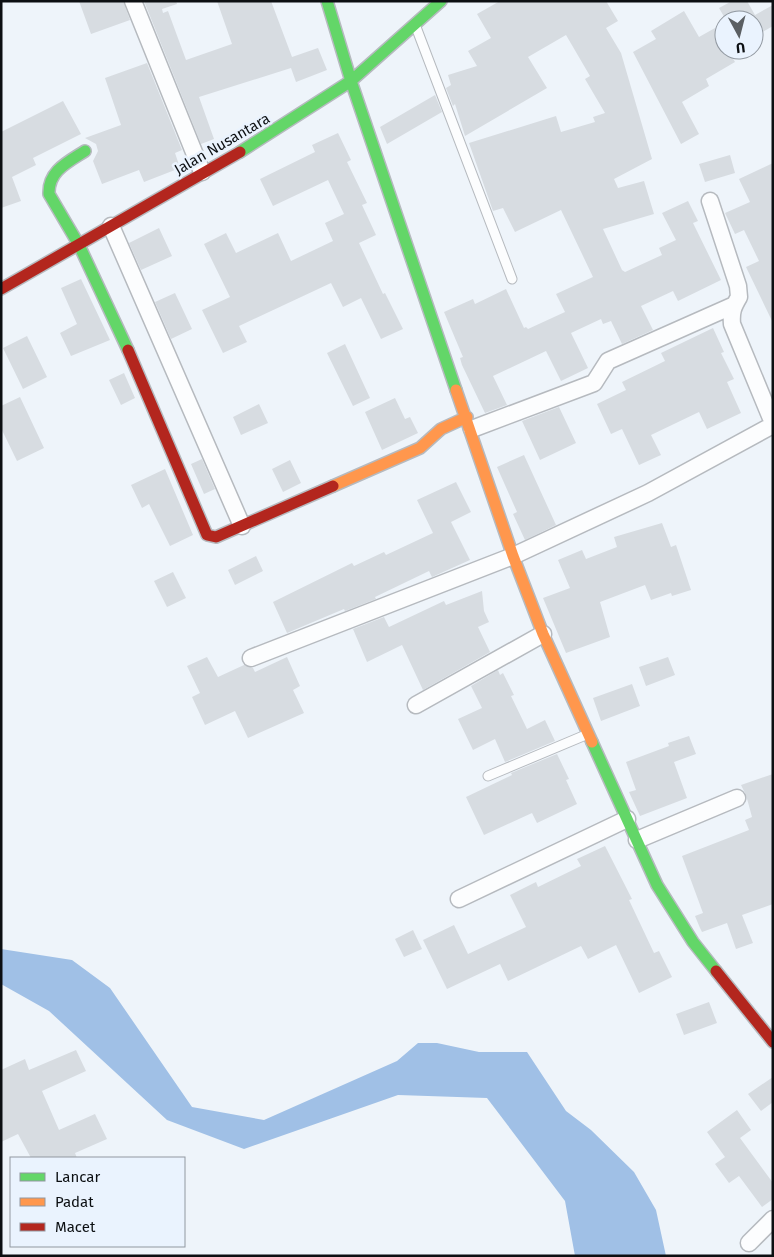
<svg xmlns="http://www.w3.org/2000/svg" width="774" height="1257" font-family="'Fira Sans',sans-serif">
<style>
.water{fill:#a0c0e6}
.building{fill:#d7dce1}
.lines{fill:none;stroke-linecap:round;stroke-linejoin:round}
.lane-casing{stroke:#b6babf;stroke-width:11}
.street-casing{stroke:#b6babf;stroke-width:19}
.fast-casing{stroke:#b6babf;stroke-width:14}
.slow-casing{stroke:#b6babf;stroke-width:14}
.jam-casing{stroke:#b6babf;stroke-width:14}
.lane{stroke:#fcfdfe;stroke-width:9}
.street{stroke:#fcfdfe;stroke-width:16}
.fast{stroke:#63d668;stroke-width:11}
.slow{stroke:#ff974d;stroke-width:11}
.jam{stroke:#b3261e;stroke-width:11}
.labels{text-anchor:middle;stroke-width:5;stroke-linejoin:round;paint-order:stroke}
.street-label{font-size:15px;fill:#0c0f12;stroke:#eaf3fe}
</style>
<rect width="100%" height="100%" fill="#eef4fa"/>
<path class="water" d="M 1,949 L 72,960 L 110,988 L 192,1107 L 264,1120 L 397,1061 L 418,1043 L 437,1043 L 479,1052 L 527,1052 L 566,1111 L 591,1130 L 634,1172 L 656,1210 L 666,1256 L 575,1256 L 565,1201 L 487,1098 L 398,1095 L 244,1149 L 167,1120 L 49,1011 L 1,984 Z"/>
<path class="building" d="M 79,1 L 123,1 L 130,20 L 91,34 Z
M 144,1 L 176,1 L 177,4 L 162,9 L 163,13 L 168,11 L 186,60 L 232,44 L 217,1 L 271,1 L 292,57 L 318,48 L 327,70 L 296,82 L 291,68 L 199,97 L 214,139 L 201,144 Z
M 500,1 L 606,1 L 618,21 L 606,28 L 621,53 L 652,159 L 614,179 L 618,188 L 644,181 L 654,214 L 603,229 L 622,270 L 625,272 L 662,255 L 659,248 L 676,240 L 662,213 L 688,201 L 698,221 L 693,223 L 721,280 L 678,301 L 673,291 L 641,306 L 653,330 L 622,344 L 611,321 L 603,324 L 601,319 L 571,333 L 588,368 L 561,381 L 546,351 L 493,376 L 507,405 L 485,413 L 462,365 L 460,358 L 463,357 L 444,312 L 473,299 L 475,304 L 506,289 L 524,328 L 526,327 L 528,329 L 565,312 L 556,294 L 593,277 L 561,210 L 515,232 L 503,208 L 493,211 L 469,143 L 556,116 L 561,132 L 595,122 L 593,117 L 605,113 L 585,79 L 590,76 L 566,35 L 528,57 L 547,88 L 465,136 L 455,104 L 453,106 L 446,88 L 451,85 L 448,75 L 477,66 L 468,51 L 491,38 L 477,14 Z
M 732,1 L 747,1 L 755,15 L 773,5 L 773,26 L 754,37 L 754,20 L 726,20 L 719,8 Z
M 684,11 L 699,37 L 715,28 L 724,43 L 724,50 L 728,50 L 735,62 L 706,79 L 709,86 L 682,102 L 699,134 L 681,144 L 633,52 L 656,39 L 651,31 Z
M 147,63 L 182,150 L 175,153 L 180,168 L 144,182 L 139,170 L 102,184 L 93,161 L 98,151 L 96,144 L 85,138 L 121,125 L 105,78 Z
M 435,95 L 442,112 L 387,144 L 380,127 Z
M 63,101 L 81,134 L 33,158 L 36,165 L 12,177 L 21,201 L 1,208 L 1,132 Z
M 338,133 L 351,160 L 347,162 L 367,203 L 362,205 L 376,235 L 359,243 L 383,294 L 385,293 L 403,329 L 381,339 L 361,298 L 343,307 L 331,283 L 239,326 L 247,342 L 223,353 L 202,310 L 230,297 L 204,244 L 226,233 L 236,253 L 278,233 L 291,261 L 333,241 L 325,223 L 344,214 L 328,180 L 273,206 L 260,179 L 315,152 L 312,145 Z
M 730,155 L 735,173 L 705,182 L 699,164 Z
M 773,163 L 773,323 L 746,267 L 759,261 L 744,230 L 735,234 L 725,213 L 750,202 L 739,179 Z
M 159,228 L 172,256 L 141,270 L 129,243 Z
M 81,279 L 110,340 L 71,356 L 60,333 L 77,324 L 61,288 Z
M 175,293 L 192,329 L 171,339 L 155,302 Z
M 713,328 L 724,352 L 721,353 L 734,379 L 727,382 L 741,413 L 707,429 L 699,412 L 651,435 L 661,455 L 639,465 L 622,429 L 611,434 L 597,404 L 626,390 L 622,382 L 665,361 L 661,353 Z
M 27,336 L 47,377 L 23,389 L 3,348 Z
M 345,344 L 370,398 L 353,406 L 327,353 Z
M 124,373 L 135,398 L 121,405 L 109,380 Z
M 20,397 L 44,448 L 17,461 L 1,428 L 1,406 Z
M 395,398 L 405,419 L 410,417 L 418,433 L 382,450 L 365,412 Z
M 259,404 L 268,423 L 241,435 L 233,417 Z
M 559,407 L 576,443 L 540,460 L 522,421 Z
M 524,455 L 556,525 L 525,540 L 513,514 L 517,512 L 497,467 Z
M 202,459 L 215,489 L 204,494 L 191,464 Z
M 290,460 L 301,483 L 283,492 L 272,469 Z
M 165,469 L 193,535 L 170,546 L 149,504 L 142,508 L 131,485 Z
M 456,482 L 471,512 L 451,522 L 470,560 L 432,577 L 429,571 L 375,597 L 376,599 L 345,611 L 344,609 L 287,633 L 273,602 L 352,563 L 354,566 L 384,552 L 386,555 L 433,533 L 417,500 Z
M 662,523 L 671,547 L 676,545 L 691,590 L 672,596 L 671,593 L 651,600 L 645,585 L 600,602 L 610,637 L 566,653 L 543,598 L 570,588 L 558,560 L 582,550 L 586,559 L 617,547 L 614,537 Z
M 256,556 L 263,571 L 235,585 L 228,570 Z
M 173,572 L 186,598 L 167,607 L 154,581 Z
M 482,591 L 484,611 L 489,622 L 478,627 L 490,652 L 423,690 L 402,645 L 367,662 L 353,629 L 384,617 L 389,627 L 444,601 L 446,605 Z
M 207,657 L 218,677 L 244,665 L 253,668 L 255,672 L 287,657 L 300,686 L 293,690 L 304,713 L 248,738 L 235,711 L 205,725 L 192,697 L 200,693 L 187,666 Z
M 668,657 L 675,675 L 646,686 L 639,667 Z
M 498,670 L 500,675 L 503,673 L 514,695 L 511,696 L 527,729 L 545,720 L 555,741 L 505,762 L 495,739 L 473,750 L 458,719 L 482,708 L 471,686 Z
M 632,684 L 640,706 L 601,721 L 593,698 Z
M 689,736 L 696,754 L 674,762 L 687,798 L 640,816 L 629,792 L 636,790 L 626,762 L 669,746 L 668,743 Z
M 557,754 L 569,779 L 566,780 L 577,804 L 537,823 L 532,813 L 484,835 L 466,797 L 512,775 L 511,773 Z
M 773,774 L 773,904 L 742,915 L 753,943 L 736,949 L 727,923 L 702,932 L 700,928 L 695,916 L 703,913 L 682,856 L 749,830 L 745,820 L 752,817 L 746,795 L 741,785 Z
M 605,846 L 632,899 L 629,900 L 654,953 L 659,951 L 672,977 L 639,993 L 616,945 L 588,959 L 581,946 L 508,981 L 500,964 L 447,989 L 423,940 L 454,925 L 468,954 L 526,927 L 510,895 L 536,882 L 538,887 L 581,866 L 577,859 Z
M 413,930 L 422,949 L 404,957 L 395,939 Z
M 709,1002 L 717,1023 L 684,1035 L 676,1014 Z
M 76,1050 L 86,1071 L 42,1091 L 59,1130 L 95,1114 L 107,1139 L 75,1153 L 77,1158 L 31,1158 L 18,1134 L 1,1142 L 1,1070 L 25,1059 L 29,1070 Z
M 773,1077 L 773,1102 L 761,1111 L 748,1094 Z
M 737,1110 L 751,1130 L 740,1138 L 773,1183 L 773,1199 L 762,1207 L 739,1176 L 729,1183 L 715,1164 L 725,1157 L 707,1132 Z"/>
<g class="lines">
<g class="lane-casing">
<path id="lane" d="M 416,27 L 512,279
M 488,776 L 588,734"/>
</g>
<g class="street-casing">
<path id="street" d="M 133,1 L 202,172
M 710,201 L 738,286 L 739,297 C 733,307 731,312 732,324 L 773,423
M 111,226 L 242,526
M 472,429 L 594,383 L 608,361 L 732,306
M 251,658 L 513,556 L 648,493 L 773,425
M 416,705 L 543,634
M 637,840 L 737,798
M 459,899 L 627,819
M 749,1243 L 773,1219"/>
</g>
<g class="fast-casing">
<path id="fast" d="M 327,1 L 351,81 L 456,390
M 85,151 C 68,162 48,171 49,194 L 79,245 L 128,350
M 240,152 L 351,81 L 441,1
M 592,742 L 657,885 L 693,942 L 716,971"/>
</g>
<g class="slow-casing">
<path id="slow" d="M 456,390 L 513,556 L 543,634 L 592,742
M 333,486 L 420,448 L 441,429 L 467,417"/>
</g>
<g class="jam-casing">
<path id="jam" d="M 1,289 L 240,152
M 128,350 L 207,535 L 216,537 L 333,486
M 716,971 L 773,1042"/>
</g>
<use href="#lane" class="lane"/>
<use href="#street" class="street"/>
<use href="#fast" class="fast"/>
<use href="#slow" class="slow"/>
<use href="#jam" class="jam"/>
</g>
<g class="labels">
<g class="street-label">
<text transform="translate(222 144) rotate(-30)" y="5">Jalan Nusantara</text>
</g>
</g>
<rect width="774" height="1257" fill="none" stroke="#0c0f12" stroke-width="5"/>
<rect x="10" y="1157" width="175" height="90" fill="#eaf3fe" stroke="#9198a0"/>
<rect x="20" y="1173" width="25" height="8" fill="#63d668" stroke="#9198a0"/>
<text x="55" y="1182" font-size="15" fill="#0c0f12">Lancar</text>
<rect x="20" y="1198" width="25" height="8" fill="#ff974d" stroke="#9198a0"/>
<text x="55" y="1207" font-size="15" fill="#0c0f12">Padat</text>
<rect x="20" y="1223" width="25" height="8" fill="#b3261e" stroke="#9198a0"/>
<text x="55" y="1232" font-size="15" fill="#0c0f12">Macet</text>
<g transform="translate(739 35) rotate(173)"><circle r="24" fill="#eaf3fe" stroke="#9198a0"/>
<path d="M0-4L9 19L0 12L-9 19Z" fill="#5b5f63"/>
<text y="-8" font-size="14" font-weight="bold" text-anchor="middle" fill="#0c0f12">U</text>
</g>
</svg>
